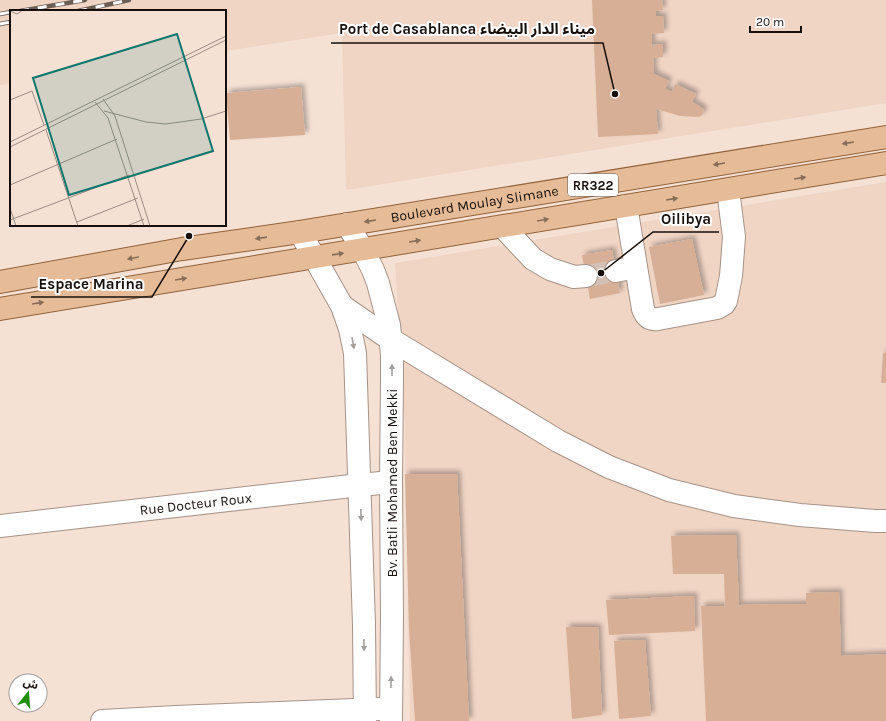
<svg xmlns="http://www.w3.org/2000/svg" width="886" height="721" font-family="Karla,'Noto Sans Arabic',sans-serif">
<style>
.built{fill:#f0d4c4}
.building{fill:#d7af96;filter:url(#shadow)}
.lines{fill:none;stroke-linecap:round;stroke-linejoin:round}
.minor-tunnel{stroke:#d4c1b6;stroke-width:22;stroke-dasharray:22 11;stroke-linecap:butt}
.minor-casing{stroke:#a69388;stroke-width:24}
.major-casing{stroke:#92623a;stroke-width:24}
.minor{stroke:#fff;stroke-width:22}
.major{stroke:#e6bc98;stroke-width:22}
.rail-casing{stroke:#695d56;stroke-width:4.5}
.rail{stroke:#fff;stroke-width:3;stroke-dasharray:9;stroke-linecap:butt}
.oneway{fill:#886e59}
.oneway2{fill:#a29f9d}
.labels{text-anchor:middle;stroke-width:4;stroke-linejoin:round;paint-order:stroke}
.shield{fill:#fff;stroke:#5c5754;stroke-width:1}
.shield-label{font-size:13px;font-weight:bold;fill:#160f0b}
.street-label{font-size:14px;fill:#160f0b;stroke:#fff}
.inset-road{fill:none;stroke:#9c8c84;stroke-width:1}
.view{fill:#0f766e;fill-opacity:0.15;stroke:#0f766e;stroke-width:2}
.inset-edge{fill:none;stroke:#160f0b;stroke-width:2}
.leader{fill:none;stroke:#160f0b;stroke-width:1.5}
.callout-dot{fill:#160f0b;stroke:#fff;stroke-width:1.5}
.callout-label{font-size:15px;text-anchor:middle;font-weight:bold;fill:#160f0b;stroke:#fff;stroke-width:4;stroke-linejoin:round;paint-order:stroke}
</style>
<defs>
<filter id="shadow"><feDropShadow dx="3.5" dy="-3.5" stdDeviation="2" flood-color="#0004"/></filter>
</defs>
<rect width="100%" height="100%" fill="#f5e0d4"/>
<path class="built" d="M 0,0 L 886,0 L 886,103 L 346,190 L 342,33 L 225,51 L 225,11 L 11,11 L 11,83 L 0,85 Z
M 886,182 L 886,721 L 410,721 L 405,425 L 395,263 Z"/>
<path class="building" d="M 592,0 L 662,0 L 663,10 L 656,11 L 656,16 L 663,16 L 664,33 L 652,34 L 652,45 L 663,44 L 663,57 L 653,58 L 654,74 L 669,81 L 665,89 L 672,92 L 675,84 L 696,94 L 692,102 L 699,106 L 704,110 L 702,115 L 699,117 L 680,116 L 656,109 L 658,134 L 598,137 Z
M 301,87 L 305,135 L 230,140 L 226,93 Z
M 692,239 L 704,295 L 660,304 L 649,247 Z
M 612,250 L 620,293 L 590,299 L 582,255 Z
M 883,353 L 886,353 L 886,383 L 881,383 Z
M 405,474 L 457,474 L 469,721 L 415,721 L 409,629 Z
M 736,535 L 739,605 L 806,604 L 806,593 L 839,592 L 841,656 L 886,654 L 886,721 L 706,721 L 701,606 L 725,606 L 724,574 L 673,574 L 671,536 Z
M 694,596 L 695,631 L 609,635 L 606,600 Z
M 566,627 L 598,627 L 602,715 L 572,719 Z
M 645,640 L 651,716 L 619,719 L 614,641 Z"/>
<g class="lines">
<path class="minor-tunnel" d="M 586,276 L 616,271"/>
<g class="minor-casing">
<g id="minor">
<path d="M 626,206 L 643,309 C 646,317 650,320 658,319 L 717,308 L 724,304 L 726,301 L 731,276 L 734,237 L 728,190"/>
<path d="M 347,224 L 363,250 L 373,270 L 378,283 L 389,325 L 392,355 L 392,380 L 391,482 L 392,615 L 391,721"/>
<path d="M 503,227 L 533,259 L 550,269 L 574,277 L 586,276"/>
<path d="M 300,232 L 342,306 L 350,329 L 355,353 L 364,625 L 365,721"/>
<path d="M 616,271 L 636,267"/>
<path d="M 342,306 L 390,339 L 558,441 L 609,467 L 669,490 L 734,506 L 800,515 L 875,521 L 886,521"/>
<path id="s1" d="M 0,526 L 360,485 L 391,482"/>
<path d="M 102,721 L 176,717 L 379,709"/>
</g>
</g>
<g class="major-casing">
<g id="major">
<path id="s2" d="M 0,282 L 182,249 L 300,232 L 886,137"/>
<path d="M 0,309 L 886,163"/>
</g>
</g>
<use href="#minor" class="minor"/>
<use href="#major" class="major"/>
<g class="rail-casing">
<path id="rail" d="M 20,11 L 85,0
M 78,11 L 129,0
M 0,14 L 11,12
M 0,24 L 11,22"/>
</g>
<use href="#rail" class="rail"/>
</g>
<defs><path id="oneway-solid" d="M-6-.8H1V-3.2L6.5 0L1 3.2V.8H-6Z"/></defs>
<g class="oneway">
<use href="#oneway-solid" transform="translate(848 143) rotate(171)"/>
<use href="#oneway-solid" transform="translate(719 164) rotate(171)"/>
<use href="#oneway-solid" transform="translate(800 178) rotate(-9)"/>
<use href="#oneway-solid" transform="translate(672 199) rotate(-9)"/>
<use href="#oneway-solid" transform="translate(543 220) rotate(-10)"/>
<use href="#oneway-solid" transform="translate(370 221) rotate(171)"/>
<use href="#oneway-solid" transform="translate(261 238) rotate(172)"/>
<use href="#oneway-solid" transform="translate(415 241) rotate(-9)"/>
<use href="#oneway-solid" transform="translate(338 254) rotate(-8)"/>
<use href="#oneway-solid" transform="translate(133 258) rotate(170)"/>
<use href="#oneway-solid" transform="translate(181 279) rotate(-9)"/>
<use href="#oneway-solid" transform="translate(38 303) rotate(-9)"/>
</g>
<g class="oneway2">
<use href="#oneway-solid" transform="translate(353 343) rotate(80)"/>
<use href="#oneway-solid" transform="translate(392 370) rotate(-90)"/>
<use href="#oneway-solid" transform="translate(361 515) rotate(88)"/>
<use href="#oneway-solid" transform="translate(364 645) rotate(89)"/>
<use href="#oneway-solid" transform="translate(391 682) rotate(-89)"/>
</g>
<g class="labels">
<rect class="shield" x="568" y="174" width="50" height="22" rx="3"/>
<g class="shield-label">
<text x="593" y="190">RR322</text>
</g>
<g class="street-label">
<text dy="5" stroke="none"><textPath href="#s2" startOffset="481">Boulevard Moulay Slimane</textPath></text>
<text transform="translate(392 483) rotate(-90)" y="5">Bv. Batli Mohamed Ben Mekki</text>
<text dy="5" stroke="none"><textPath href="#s1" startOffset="197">Rue Docteur Roux</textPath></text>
</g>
</g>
<g transform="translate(10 10)">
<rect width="216" height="216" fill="#f5e0d4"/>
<path class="inset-road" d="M 0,1 L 7,4 L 13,0M 93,89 L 105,106 L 140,216M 0,90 L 22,81 L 34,115M 85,92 L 98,108 L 134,216M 94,101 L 136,112 L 156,114 L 191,109 L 216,101M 36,120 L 68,216M 0,132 L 216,26M 0,137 L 216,30M 0,175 L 107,129M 0,198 L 6,216M 0,210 L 119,165M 67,212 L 128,188M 117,216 L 134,209"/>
<path class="view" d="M 167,24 L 203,141 L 59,185 L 23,68 Z"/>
<rect width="216" height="216" class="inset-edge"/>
</g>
<path class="leader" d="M615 94L603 43H331M601 273L653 232H719M189 236L152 297H31"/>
<g class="callout-dot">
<circle cx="615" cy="94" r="4"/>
<circle cx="601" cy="273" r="4"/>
<circle cx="189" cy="236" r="4"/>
</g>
<g class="callout-label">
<text x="467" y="34">Port de Casablanca ميناء الدار البيضاء</text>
<text x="686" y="224">Oilibya</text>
<text x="91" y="289">Espace Marina</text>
</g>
<g transform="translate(28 693) rotate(17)"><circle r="19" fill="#ffffff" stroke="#a29f9d"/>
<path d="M0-3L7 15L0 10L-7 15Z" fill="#258f12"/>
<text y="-6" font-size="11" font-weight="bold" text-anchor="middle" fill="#160f0b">ش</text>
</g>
<path d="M750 26v6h51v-6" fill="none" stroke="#160f0b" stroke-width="2"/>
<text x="756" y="26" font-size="12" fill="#160f0b" stroke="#ffffff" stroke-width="3" paint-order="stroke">20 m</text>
</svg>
